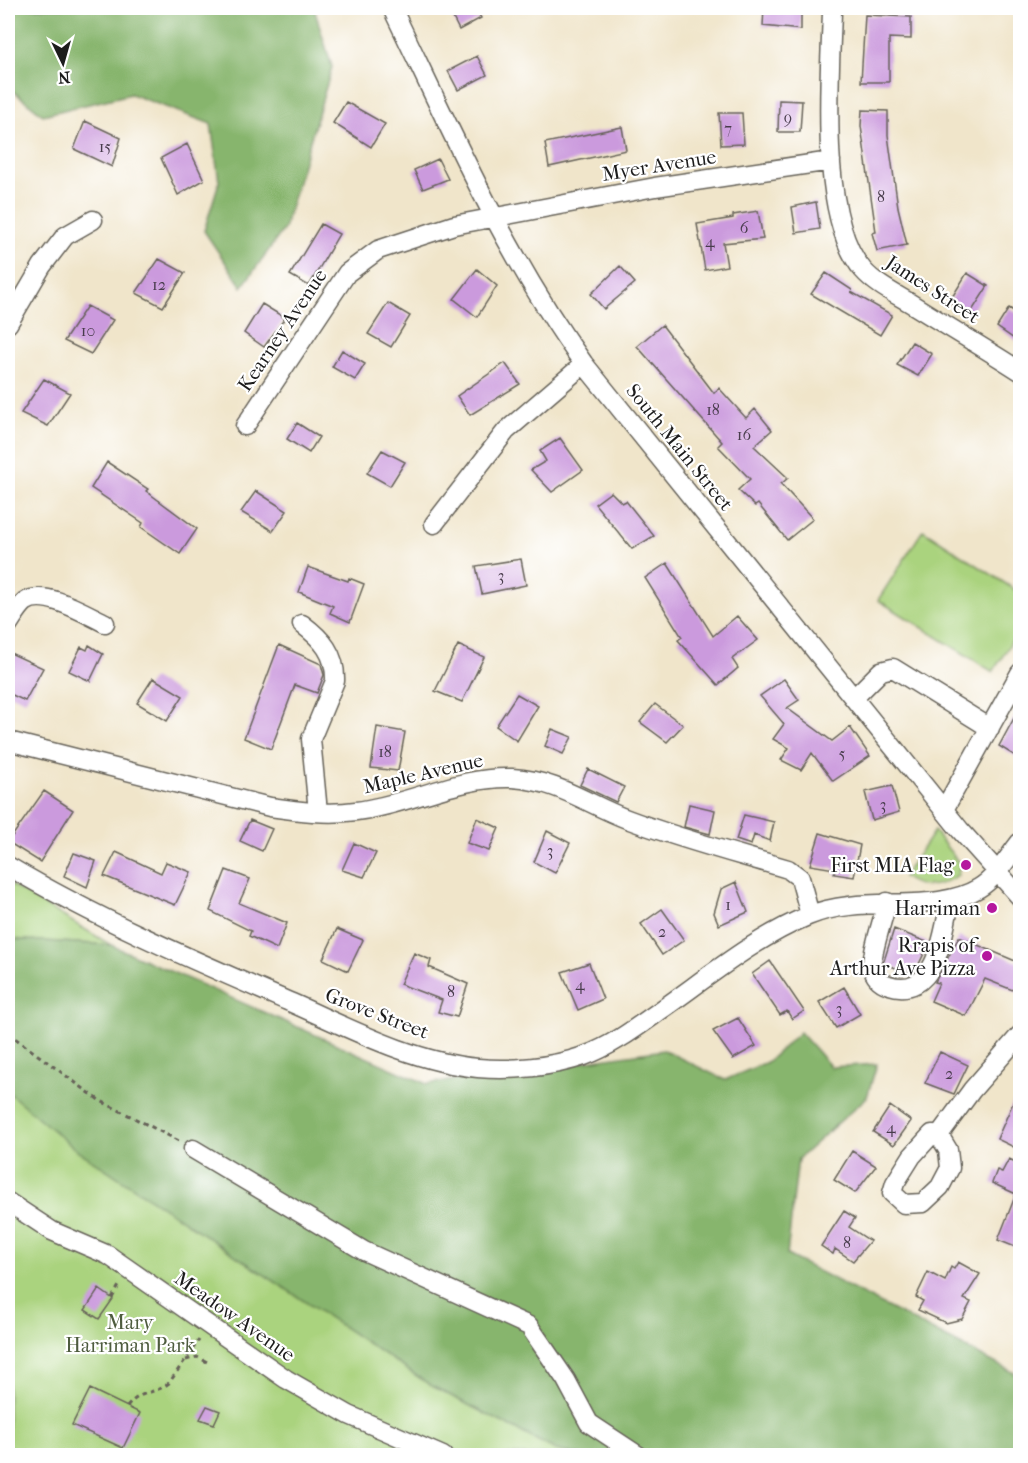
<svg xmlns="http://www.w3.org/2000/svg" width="1028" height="1463" font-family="'IM FELL French Canon',serif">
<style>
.green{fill:#aad37e;stroke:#63784d;stroke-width:1.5}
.forest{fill:#87b56d;stroke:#526844;stroke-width:1.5}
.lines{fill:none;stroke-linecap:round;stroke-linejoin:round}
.stream{stroke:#5fabd8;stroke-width:5}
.building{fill:#cb9add}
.minor-casing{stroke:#666259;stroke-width:21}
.path{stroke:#666259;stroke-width:3;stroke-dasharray:4.5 4.5;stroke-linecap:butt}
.minor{stroke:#fff;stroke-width:18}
.poi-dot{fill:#b5179e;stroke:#fff;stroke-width:2}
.labels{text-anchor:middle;stroke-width:4.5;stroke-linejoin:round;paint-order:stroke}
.number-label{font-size:16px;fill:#483c4c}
.street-label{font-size:20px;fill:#1c1c1c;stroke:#fff}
.poi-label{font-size:20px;fill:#1c1c1c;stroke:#fff;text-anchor:end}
.park-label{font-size:20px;fill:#4e5c3e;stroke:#fff}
</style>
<rect width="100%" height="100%" fill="#fff"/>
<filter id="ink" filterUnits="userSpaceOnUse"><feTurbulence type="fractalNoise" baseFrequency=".0167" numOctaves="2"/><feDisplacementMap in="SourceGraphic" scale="12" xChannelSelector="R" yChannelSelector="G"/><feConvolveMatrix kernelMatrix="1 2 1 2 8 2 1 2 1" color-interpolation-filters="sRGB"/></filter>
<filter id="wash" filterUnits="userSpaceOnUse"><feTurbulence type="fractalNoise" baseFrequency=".008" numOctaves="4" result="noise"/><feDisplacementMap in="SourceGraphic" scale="24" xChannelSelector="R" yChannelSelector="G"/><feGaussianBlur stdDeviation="1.35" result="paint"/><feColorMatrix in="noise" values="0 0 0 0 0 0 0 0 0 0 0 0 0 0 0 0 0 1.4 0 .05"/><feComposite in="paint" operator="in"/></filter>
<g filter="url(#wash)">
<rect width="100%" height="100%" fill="#f0e5ca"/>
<path class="green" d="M 923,530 L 1020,593 L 1020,628 L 993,672 L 878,600 Z
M 934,831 L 960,864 L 958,875 C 940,887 921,891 903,877 Z
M 8,883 L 111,945 L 8,939 Z
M 8,1091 L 74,1148 L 432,1386 L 556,1450 L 583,1455 L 8,1456 Z"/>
<path class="forest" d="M 8,8 L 314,8 L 332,67 L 284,229 L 242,287 L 204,231 L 219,182 L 211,124 L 131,94 L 43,115 L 13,91 L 8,91 Z
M 8,939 L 111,945 L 427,1084 L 664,1050 L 725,1080 L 767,1062 L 800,1032 L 831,1067 L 877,1064 L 867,1097 L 798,1159 L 787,1255 L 1020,1376 L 1020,1455 L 583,1456 L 556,1450 L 432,1386 L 74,1148 L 8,1092 Z"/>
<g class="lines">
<path class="stream" d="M 8,1448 L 24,1456"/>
</g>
<g id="blocks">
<path class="building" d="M 448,8 L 475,8 L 481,18 L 459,30 Z
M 764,8 L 801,10 L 801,30 L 763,26 Z
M 865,15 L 911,17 L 911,39 L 889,38 L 889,82 L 861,82 Z
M 477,56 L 487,75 L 458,90 L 448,71 Z
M 779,100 L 802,101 L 800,132 L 778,132 Z
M 346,102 L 385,124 L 371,147 L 333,123 Z
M 862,110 L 888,111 L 888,135 L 898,207 L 907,245 L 877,251 L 872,233 L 876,232 L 861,126 Z
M 719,113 L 742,113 L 744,144 L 721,145 Z
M 85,121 L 121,138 L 112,167 L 74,149 Z
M 622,127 L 626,150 L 549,167 L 545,143 Z
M 187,144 L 204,180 L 178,195 L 161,158 Z
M 438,159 L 448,179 L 423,189 L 414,170 Z
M 816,202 L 820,229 L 796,233 L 792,207 Z
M 758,211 L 763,239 L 723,243 L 727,266 L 705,270 L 697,224 L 733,218 L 733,215 Z
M 321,224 L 339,234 L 309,286 L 290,275 Z
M 159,259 L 185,273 L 163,307 L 136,293 Z
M 620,266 L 635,283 L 604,309 L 591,294 Z
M 477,269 L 497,286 L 477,317 L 454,299 Z
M 826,273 L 852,290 L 851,292 L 892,315 L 880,335 L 811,294 Z
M 967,273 L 988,286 L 970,314 L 949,302 Z
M 388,303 L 410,316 L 391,347 L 368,334 Z
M 262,304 L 285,318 L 264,347 L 244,333 Z
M 87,306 L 113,320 L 91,354 L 64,341 Z
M 1009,308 L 1020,315 L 1020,343 L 997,327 Z
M 662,325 L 714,393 L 719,388 L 746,418 L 755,409 L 772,430 L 754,446 L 788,478 L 781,484 L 813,519 L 787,540 L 758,504 L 755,506 L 738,490 L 750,479 L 718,446 L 722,442 L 637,346 Z
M 912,342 L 932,354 L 918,376 L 897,365 Z
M 342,350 L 365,364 L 355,380 L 332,367 Z
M 505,363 L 520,384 L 470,415 L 457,396 Z
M 44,379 L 70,393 L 48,426 L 21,413 Z
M 297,423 L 319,437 L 309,453 L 287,439 Z
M 560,438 L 583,470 L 552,492 L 531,470 L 546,461 L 540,451 Z
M 382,450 L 405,462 L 390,486 L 367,473 Z
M 107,462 L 148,489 L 146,491 L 197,529 L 180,554 L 141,527 L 143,523 L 91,488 Z
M 256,491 L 287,511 L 273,531 L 241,512 Z
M 611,492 L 622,503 L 626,501 L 654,536 L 632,549 L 595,504 Z
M 521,559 L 526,585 L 482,594 L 476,566 Z
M 667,563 L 713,636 L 737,616 L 758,640 L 732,659 L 738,668 L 718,685 L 678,640 L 682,637 L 645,578 Z
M 308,567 L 348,581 L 349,578 L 364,584 L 350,622 L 330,613 L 333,606 L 299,592 Z
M 89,645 L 103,654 L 90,681 L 69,671 L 81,647 L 87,650 Z
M 279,645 L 321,664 L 324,675 L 317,693 L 295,685 L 271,749 L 244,738 Z
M 458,645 L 484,657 L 462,702 L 435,691 Z
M 8,652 L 43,668 L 25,701 L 8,693 Z
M 153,678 L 183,696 L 167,721 L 137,703 Z
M 784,679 L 799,700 L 787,708 L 832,741 L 850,727 L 870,756 L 833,781 L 812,753 L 801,770 L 781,760 L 789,748 L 773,739 L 784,724 L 760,696 Z
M 517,694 L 538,706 L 517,741 L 496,726 Z
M 655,704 L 683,725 L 667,742 L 640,722 Z
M 1020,707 L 1020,759 L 999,746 Z
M 377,727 L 405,732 L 398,771 L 371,768 Z
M 552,729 L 572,737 L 563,754 L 545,746 Z
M 588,769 L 624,787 L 616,802 L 580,785 Z
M 892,786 L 899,812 L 872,820 L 865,792 Z
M 44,791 L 73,810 L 40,862 L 8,842 Z
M 689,804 L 715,810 L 710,834 L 684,827 Z
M 744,815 L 774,822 L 770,841 L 754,835 L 751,845 L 736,840 Z
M 477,818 L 499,828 L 489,851 L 467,843 Z
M 250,820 L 272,829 L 262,851 L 240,841 Z
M 547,831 L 570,843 L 555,873 L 534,862 Z
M 820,833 L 860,845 L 854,877 L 834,874 L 835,869 L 810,865 Z
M 354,843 L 376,853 L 364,877 L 342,870 Z
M 116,852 L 161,873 L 166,862 L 191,872 L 175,905 L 104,876 Z
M 74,853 L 96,861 L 87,887 L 64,876 Z
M 226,870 L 250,879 L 239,903 L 287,923 L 277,949 L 249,936 L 251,931 L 210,911 Z
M 736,882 L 748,912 L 719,925 L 714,913 L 721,889 Z
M 662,909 L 684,940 L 662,955 L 641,924 Z
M 337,929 L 363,940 L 348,971 L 323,959 Z
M 894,929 L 929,943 L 918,966 L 912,973 L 883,964 Z
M 959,937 L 1020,963 L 1020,993 L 985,979 L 966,1016 L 931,1001 L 939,983 L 935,982 Z
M 414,953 L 431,960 L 429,967 L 468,984 L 457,1017 L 438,1012 L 442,1000 L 400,984 Z
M 770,961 L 804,1011 L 792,1019 L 787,1011 L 780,1015 L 752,974 Z
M 589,963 L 603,999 L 578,1010 L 562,972 Z
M 844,987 L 860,1014 L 836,1028 L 819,1002 Z
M 738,1018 L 756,1046 L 733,1059 L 713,1031 Z
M 940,1052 L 968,1065 L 954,1094 L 925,1083 Z
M 1020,1087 L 1020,1150 L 997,1139 Z
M 890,1106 L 911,1121 L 894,1145 L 873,1132 Z
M 852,1151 L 876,1166 L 855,1193 L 834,1180 Z
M 1009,1159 L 1020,1164 L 1020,1249 L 998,1240 L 1016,1194 L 992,1183 L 997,1170 L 1002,1172 Z
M 844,1211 L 855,1218 L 849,1227 L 870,1241 L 853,1261 L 835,1249 L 833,1254 L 821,1246 Z
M 958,1262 L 980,1274 L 964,1299 L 971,1302 L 962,1319 L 946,1323 L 918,1310 L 923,1301 L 916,1297 L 928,1272 L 945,1281 L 951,1267 L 954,1269 Z
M 99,1289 L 113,1299 L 99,1319 L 85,1310 Z
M 90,1389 L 140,1413 L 123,1448 L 72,1425 Z
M 207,1406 L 220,1411 L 214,1424 L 200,1419 Z"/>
</g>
</g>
<g filter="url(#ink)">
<use href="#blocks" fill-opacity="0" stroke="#666259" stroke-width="1.5"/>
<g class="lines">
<g class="minor-casing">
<path id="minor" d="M 392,8 C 450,128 505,255 584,364 L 960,830 L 1020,897
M 832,12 C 830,78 818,218 863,270 C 877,286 898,295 915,306 C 950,328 986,349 1020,371
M 8,324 L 42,266 L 65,236 L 93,220
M 245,426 L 347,273 L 378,250 L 454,225 L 655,187 L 831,161
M 434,524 L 506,431 L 584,364
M 302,624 C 322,639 336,654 335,681 L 311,739 L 318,812
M 8,625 C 13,618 18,608 25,602 C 44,588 86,614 105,623
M 855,697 L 881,671 L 893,668 L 990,728
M 8,741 L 270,807 C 298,811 327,815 356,811 C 409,805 458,776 512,778 C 559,781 585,803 627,819 C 680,839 734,853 788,869 L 800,878 L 810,915
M 945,808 L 1020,673
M 8,866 C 99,920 195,961 292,1003 C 351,1029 413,1062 478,1068 C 512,1071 552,1067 584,1056 C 612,1046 637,1027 661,1010 C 708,977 755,938 808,916 C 862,893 935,915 979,888 C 996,878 1008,857 1020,842
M 887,902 C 884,916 871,954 872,966 C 874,976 879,982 889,985 C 936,1000 944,933 950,900
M 932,1134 L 939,1135 L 948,1150 L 950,1168 L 940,1187 L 923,1203 L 904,1204 L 892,1193 L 895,1183 L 912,1156 Z
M 939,1135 L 972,1090 L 1020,1035
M 193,1149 L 364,1251 L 529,1326 L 566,1380 L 589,1423 L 639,1456
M 8,1202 L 52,1231 L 108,1255 L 286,1379 L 349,1415 L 443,1456"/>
</g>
<path class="path" d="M 8,1033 L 99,1100 L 179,1141
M 112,1298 L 120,1284
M 186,1360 L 197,1357 L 209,1363
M 127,1407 C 141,1389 154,1395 169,1383 L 199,1340"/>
<use href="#minor" class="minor"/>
</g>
</g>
<g class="poi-dot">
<circle cx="966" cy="865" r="6"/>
<circle cx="992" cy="908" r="6"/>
<circle cx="987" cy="956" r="6"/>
</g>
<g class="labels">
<g class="number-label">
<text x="788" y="123">9</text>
<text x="728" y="134">7</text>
<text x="105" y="152">15</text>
<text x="881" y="202">8</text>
<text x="744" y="233">6</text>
<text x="710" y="247">4</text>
<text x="159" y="290">12</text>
<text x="88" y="336">10</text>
<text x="713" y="415">18</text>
<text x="744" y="440">16</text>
<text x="501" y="581">3</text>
<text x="385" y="757">18</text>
<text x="842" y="759">5</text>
<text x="883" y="810">3</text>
<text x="550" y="856">3</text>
<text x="728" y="910">1</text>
<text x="662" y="937">2</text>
<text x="580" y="990">4</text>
<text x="451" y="997">8</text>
<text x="839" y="1014">3</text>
<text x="949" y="1079">2</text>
<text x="891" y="1133">4</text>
<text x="847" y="1248">8</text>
</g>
<g class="street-label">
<text transform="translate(659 165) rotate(-9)" y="7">Myer Avenue</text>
<text transform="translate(933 289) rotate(33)" y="7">James Street</text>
<text transform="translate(282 330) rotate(-56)" y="7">Kearney Avenue</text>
<text transform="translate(680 447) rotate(51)" y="7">South Main Street</text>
<text transform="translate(423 773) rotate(-13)" y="7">Maple Avenue</text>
<text transform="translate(377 1013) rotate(21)" y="7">Grove Street</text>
<text transform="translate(235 1316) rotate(35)" y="7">Meadow Avenue</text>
</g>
<g class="poi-label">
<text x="954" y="872">First MIA Flag</text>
<text x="980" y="915">Harriman</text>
<text x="975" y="952">Rrapis of<tspan x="975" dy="23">Arthur Ave Pizza</tspan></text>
</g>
<g class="park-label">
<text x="130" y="1329">Mary<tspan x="130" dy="23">Harriman Park</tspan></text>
</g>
</g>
<rect width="1028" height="1463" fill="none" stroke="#fff" stroke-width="30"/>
<g transform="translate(63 63) rotate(175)" stroke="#ffffff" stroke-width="4.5" paint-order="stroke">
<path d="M0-4.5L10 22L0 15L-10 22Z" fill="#1c1c1c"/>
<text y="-9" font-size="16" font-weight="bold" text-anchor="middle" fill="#1c1c1c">N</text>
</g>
</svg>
